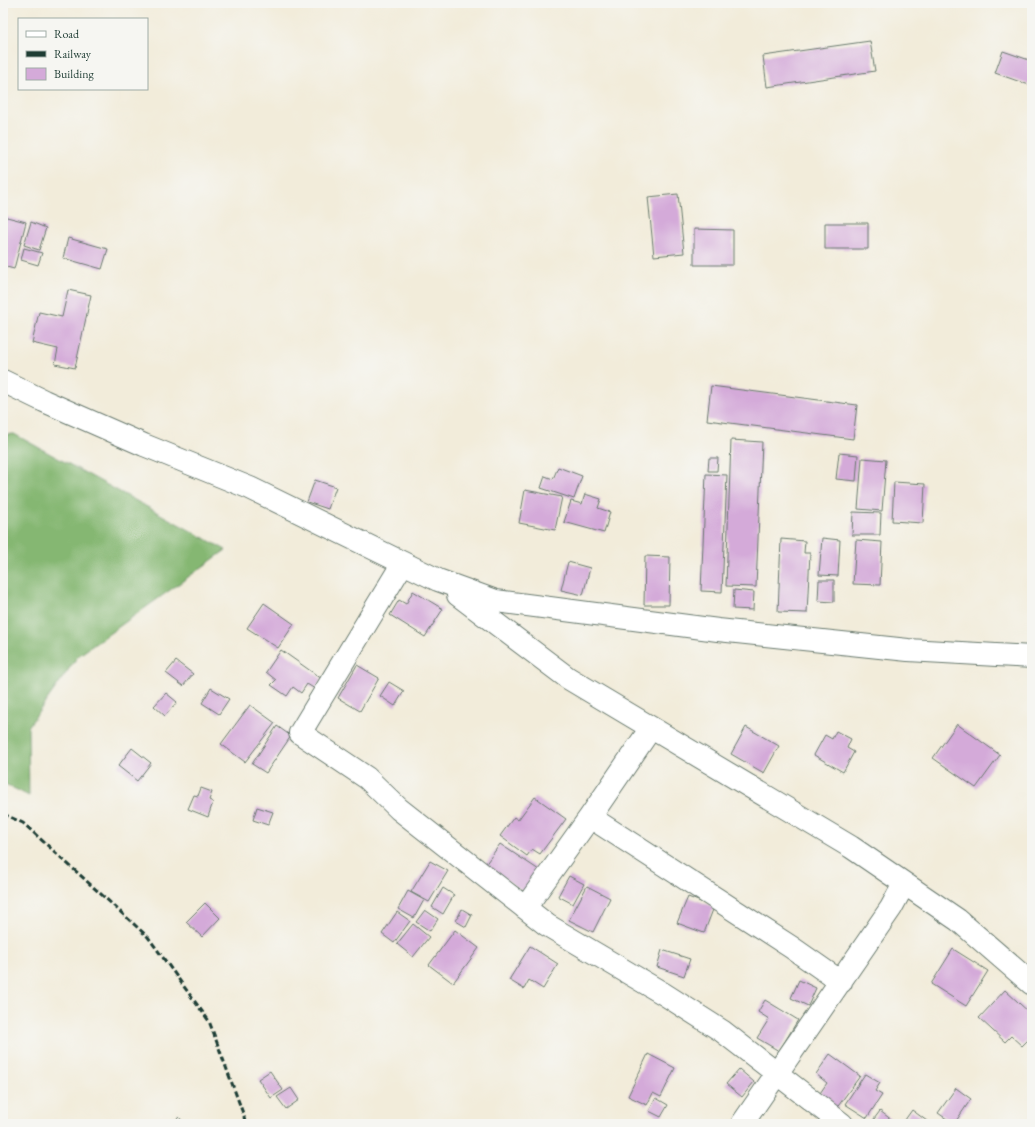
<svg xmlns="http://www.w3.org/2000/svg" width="1035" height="1127" font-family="'EB Garamond',serif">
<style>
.forest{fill:#85b772;stroke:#527a53}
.building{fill:#d4aad9}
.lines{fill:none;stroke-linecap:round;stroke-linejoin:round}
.minor-casing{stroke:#697a6e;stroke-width:24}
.minor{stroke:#fff;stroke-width:22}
.rail{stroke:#1f3d34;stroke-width:3;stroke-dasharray:6 3;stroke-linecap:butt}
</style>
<rect width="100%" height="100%" fill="#f6f6f2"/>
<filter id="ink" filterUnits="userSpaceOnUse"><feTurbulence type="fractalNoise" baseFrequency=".025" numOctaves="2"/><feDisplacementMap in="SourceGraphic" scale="8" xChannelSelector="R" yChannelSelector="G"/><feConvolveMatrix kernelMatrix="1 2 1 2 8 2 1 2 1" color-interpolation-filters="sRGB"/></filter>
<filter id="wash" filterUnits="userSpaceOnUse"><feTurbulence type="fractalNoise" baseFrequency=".012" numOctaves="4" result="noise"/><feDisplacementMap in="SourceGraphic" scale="16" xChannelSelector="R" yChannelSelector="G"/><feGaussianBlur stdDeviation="0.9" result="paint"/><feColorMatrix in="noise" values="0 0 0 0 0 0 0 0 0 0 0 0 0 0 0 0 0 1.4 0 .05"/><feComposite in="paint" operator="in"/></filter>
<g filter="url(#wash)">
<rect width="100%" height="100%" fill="#f2ecda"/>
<path class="forest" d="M 14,434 L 226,550 L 78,656 L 28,727 L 29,796 L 3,783 L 3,435 Z"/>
<g id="blocks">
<path class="building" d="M 870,41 L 875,71 L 767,87 L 763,56 Z
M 1003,51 L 1032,61 L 1032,86 L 995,73 Z
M 678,194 L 684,253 L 654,256 L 648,197 Z
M 3,216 L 26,222 L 14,269 L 3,266 Z
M 31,222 L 46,228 L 39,250 L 24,245 Z
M 825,223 L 868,223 L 868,249 L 825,249 Z
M 694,229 L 733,230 L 733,265 L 694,265 Z
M 68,238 L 108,249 L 102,269 L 63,258 Z
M 24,248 L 42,253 L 38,265 L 21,260 Z
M 68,290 L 91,295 L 75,368 L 55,364 L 58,349 L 32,343 L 39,312 L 62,317 Z
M 711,386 L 857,405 L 853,439 L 707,420 Z
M 731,440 L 762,442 L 756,587 L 726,586 Z
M 839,453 L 858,455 L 856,481 L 836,479 Z
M 709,458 L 718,458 L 717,471 L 708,471 Z
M 862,458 L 886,460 L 882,511 L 858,509 Z
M 558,467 L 582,476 L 574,499 L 541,488 L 545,476 L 553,479 Z
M 706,474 L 727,475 L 722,592 L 701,591 Z
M 315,480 L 336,487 L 328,509 L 307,502 Z
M 894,482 L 925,484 L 923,523 L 892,521 Z
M 525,490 L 562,497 L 555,530 L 519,523 Z
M 585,494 L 601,499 L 598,508 L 610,512 L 604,533 L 564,522 L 571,501 L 582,504 Z
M 853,512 L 881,513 L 880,535 L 852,535 Z
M 822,538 L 840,540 L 838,576 L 819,575 Z
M 781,539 L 805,541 L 804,553 L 810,553 L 807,613 L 778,612 Z
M 856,540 L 882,542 L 880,585 L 853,584 Z
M 645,556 L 670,557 L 669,605 L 644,605 Z
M 568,562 L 590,568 L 583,595 L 561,590 Z
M 819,580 L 834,580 L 834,602 L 818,601 Z
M 734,590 L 754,592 L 753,610 L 733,609 Z
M 413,591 L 443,609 L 425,637 L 390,615 L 399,600 L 406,604 Z
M 264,603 L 294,624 L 278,648 L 247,628 Z
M 281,650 L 322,679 L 315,689 L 307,684 L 301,693 L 293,687 L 287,696 L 271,685 L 276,680 L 266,672 Z
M 176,661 L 193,674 L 183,686 L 166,673 Z
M 357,665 L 379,678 L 360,711 L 338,698 Z
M 389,682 L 404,691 L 395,706 L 380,696 Z
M 211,688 L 229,699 L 219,714 L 202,703 Z
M 166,693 L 177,702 L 165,716 L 154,706 Z
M 250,705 L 275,723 L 245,762 L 221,744 Z
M 957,724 L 1000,755 L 976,788 L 933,758 Z
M 277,726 L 291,736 L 266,773 L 252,764 Z
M 746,727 L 779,746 L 764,773 L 731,754 Z
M 836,731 L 851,739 L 847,748 L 854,752 L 843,772 L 814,755 L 825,735 L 832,739 Z
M 132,748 L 151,763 L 137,781 L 118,766 Z
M 201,788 L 212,792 L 209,800 L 213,802 L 208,817 L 188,809 L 194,795 L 198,796 Z
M 535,797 L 566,819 L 540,854 L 532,849 L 527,856 L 500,836 L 514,817 L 518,820 Z
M 257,807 L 273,812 L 268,825 L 253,820 Z
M 500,844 L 542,872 L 527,894 L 485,865 Z
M 430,861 L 448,871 L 429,902 L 411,892 Z
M 569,876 L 584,884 L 573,904 L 558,896 Z
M 587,886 L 610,898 L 593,932 L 569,920 Z
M 443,888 L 454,895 L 443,914 L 432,907 Z
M 408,891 L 424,900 L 414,918 L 398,909 Z
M 688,897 L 714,907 L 704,933 L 677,923 Z
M 205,903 L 220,918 L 202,937 L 186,922 Z
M 462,909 L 472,915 L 466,927 L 456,921 Z
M 425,910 L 438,919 L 430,931 L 416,922 Z
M 397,912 L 410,921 L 394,943 L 382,934 Z
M 413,924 L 429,937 L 413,957 L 397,944 Z
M 455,930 L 479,948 L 453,983 L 429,965 Z
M 530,946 L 558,964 L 543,989 L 529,980 L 524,989 L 509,980 Z
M 953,949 L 988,971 L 966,1006 L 931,984 Z
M 662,950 L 690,959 L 684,976 L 657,967 Z
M 799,980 L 816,988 L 808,1006 L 791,998 Z
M 1005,990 L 1032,1015 L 1032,1036 L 1022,1046 L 1011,1036 L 1005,1042 L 979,1018 Z
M 765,1000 L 798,1020 L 779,1051 L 757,1038 L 769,1019 L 758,1012 Z
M 648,1054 L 675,1068 L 661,1097 L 653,1093 L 647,1105 L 628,1096 Z
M 830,1054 L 860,1076 L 836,1109 L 818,1096 L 827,1083 L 816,1074 Z
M 739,1069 L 754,1082 L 742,1097 L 726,1084 Z
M 270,1071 L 283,1090 L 271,1098 L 258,1079 Z
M 865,1074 L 880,1083 L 875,1091 L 882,1095 L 867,1118 L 845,1104 Z
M 291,1088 L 299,1100 L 286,1109 L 277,1097 Z
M 956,1088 L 971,1099 L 954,1124 L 938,1113 Z
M 656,1098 L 668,1105 L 661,1117 L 649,1111 Z
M 912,1110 L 931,1124 L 902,1124 Z
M 880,1111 L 892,1120 L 889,1124 L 871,1123 Z
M 179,1117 L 185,1124 L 171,1124 Z"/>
</g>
</g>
<g filter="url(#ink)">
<use href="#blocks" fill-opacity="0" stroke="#697a6e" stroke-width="1"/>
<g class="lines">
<g class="minor-casing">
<path id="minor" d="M 3,381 L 44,401 L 144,445 L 250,488 L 438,580 L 496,601 L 718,630 L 908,650 L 1032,657
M 403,563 L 300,733 L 367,778 L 399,809 L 547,925 L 664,994 L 722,1031 L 842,1124
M 458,595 L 568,678 L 851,847 L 958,920 L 1032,984
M 590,817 L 791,947 L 841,982
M 525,908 L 590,817 L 651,728
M 742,1124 L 891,908 L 904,884"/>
</g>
<use href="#minor" class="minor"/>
<path class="rail" d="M 3,814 L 23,823 L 148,937 L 209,1021 L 244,1116 L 245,1124"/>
</g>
</g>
<rect width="1035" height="1127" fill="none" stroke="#f6f6f2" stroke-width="16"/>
<rect x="18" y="18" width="130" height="72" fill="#f6f6f2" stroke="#a0aca6"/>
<rect x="26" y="31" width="20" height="6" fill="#ffffff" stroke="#a0aca6"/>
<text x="54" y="38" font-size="12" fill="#1f3d34">Road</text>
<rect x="26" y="51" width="20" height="6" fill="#1f3d34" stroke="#a0aca6"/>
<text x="54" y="58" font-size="12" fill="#1f3d34">Railway</text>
<rect x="26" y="68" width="20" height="12" fill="#d4aad9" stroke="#a0aca6"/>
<text x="54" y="78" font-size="12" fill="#1f3d34">Building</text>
</svg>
